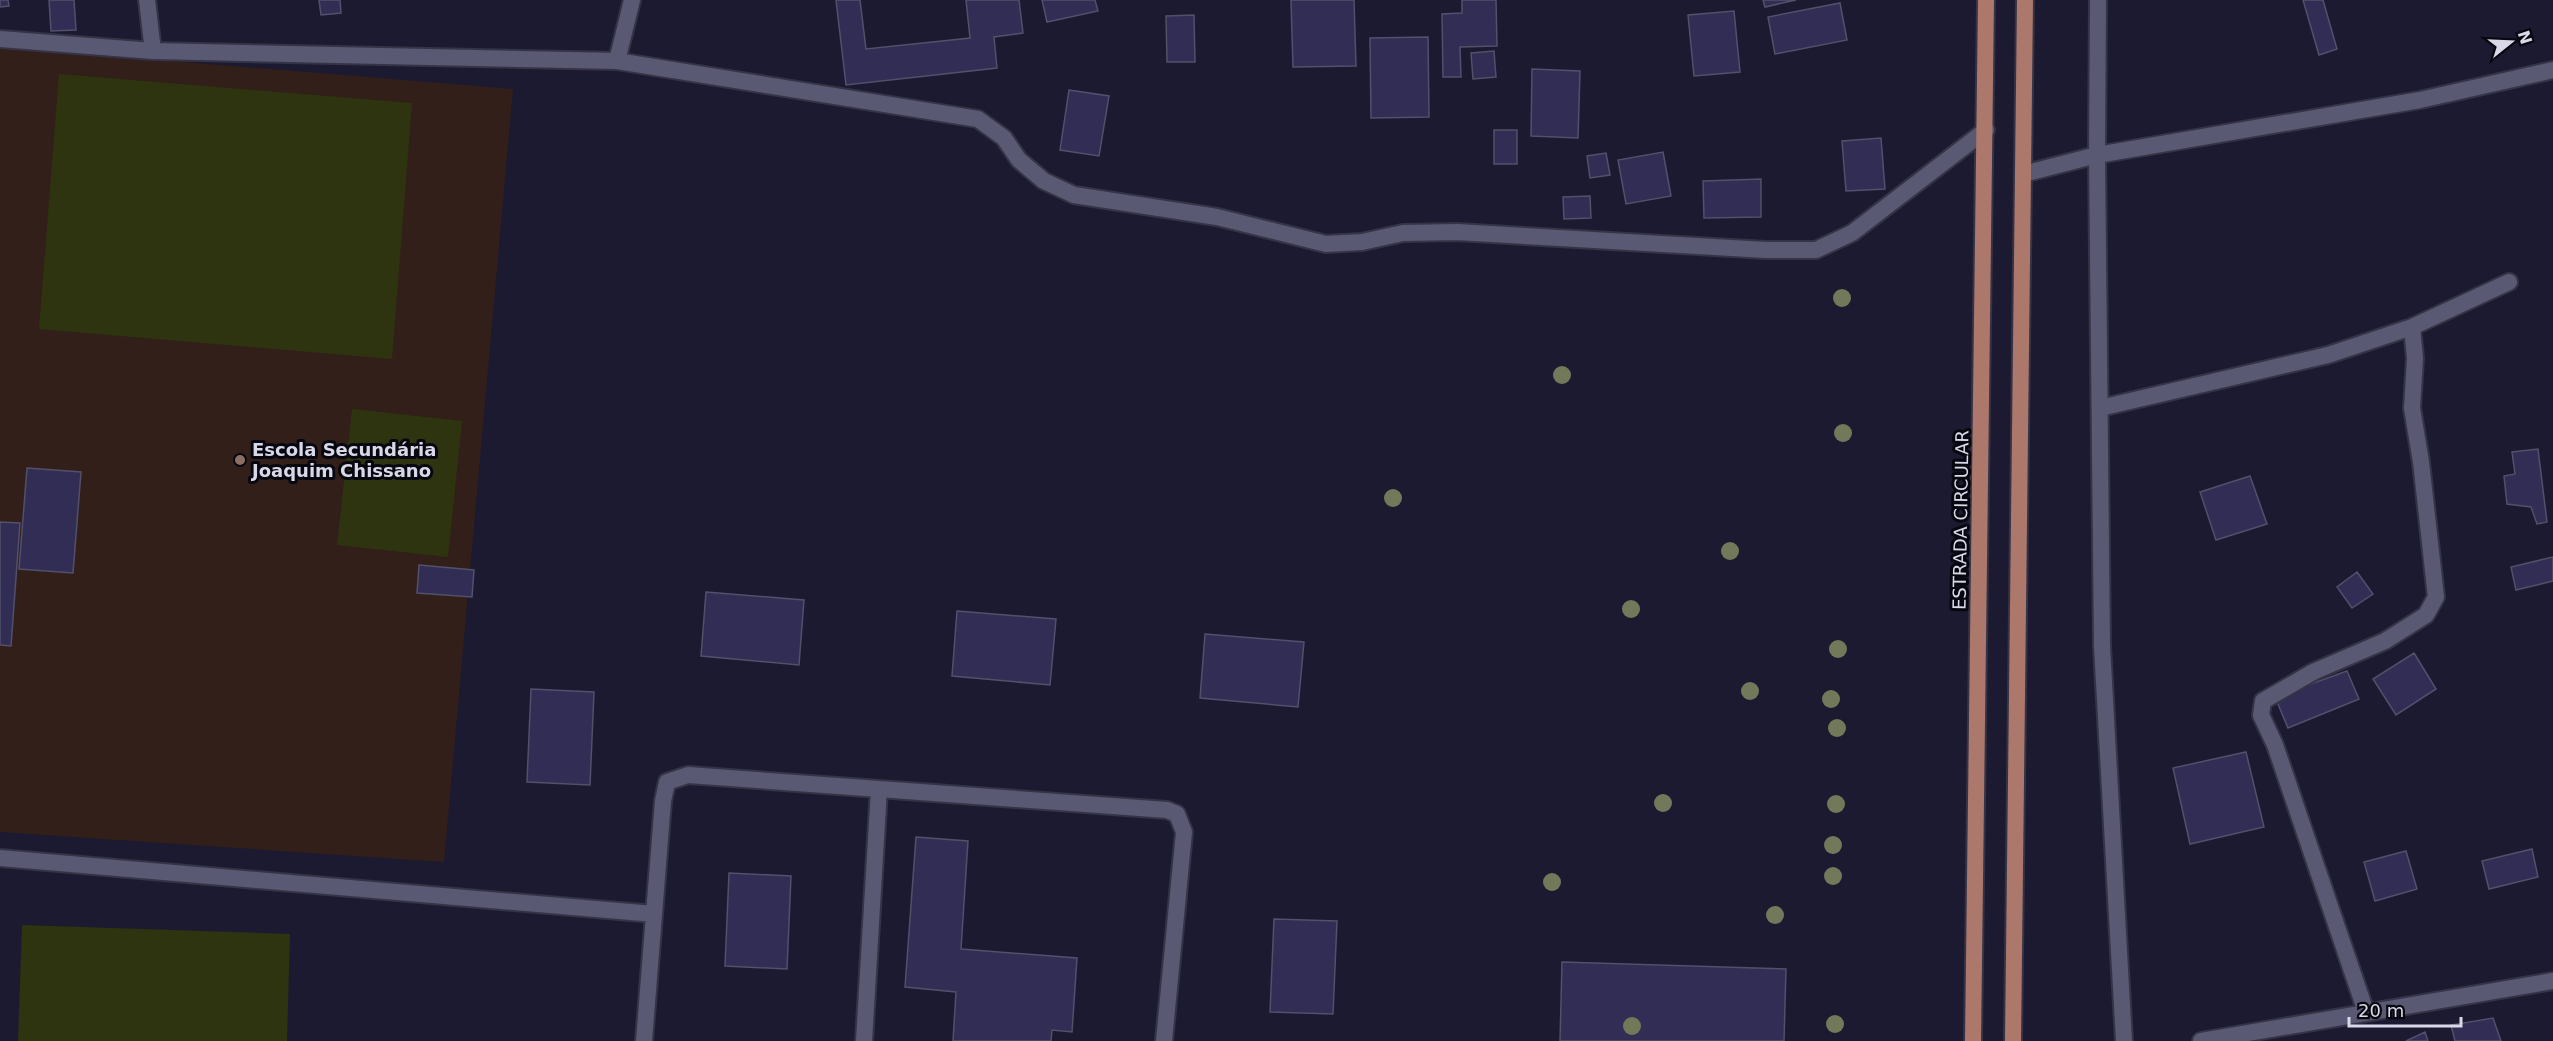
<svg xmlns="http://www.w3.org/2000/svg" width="2553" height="1041" font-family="'DejaVu Sans',sans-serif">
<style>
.education{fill:#321f1a}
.green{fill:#2e340f}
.building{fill:#322d54;stroke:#52506a;stroke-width:1.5}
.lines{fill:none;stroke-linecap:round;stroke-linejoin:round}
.service-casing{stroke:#353346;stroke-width:20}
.minor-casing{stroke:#353346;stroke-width:20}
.primary-casing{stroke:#353346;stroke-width:20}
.service{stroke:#5a5973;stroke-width:16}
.minor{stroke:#5a5973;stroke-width:16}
.primary{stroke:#ac786b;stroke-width:16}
.tree{fill:#72795a}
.education-dot{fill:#8d6e63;stroke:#070710;stroke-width:2}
.labels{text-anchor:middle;stroke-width:6;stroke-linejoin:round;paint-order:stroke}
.poi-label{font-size:18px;font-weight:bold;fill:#d9d8e8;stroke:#070710;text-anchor:start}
.street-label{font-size:18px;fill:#d9d8e8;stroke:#070710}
</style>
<rect width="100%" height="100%" fill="#1c1a30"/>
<path class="education" d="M 0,47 L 513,89 L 444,862 L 0,832 Z"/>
<path class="green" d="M 59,74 L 412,103 L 392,359 L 39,329 Z
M 352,409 L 462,421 L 448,557 L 337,545 Z
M 22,925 L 290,934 L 287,1041 L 18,1041 Z"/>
<path class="building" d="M 0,0 L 8,0 L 9,6 L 0,7 Z
M 49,0 L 74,0 L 76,30 L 51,31 Z
M 319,0 L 340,0 L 341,13 L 321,15 Z
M 836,0 L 860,0 L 866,49 L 970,38 L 966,0 L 1019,0 L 1023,33 L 994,37 L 997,68 L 846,85 Z
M 1042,0 L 1095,0 L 1098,11 L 1047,22 Z
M 1291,0 L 1354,0 L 1356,66 L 1293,67 Z
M 1462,0 L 1496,0 L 1497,46 L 1460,47 L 1461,77 L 1443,77 L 1442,14 L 1462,13 Z
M 1763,0 L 1796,0 L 1765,7 Z
M 2303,0 L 2323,0 L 2337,49 L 2319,55 Z
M 1840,3 L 1847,40 L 1775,54 L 1768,17 Z
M 1734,11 L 1740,72 L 1694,76 L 1688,15 Z
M 1194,15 L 1195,62 L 1167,62 L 1166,16 Z
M 1428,37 L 1429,117 L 1371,118 L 1370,38 Z
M 1494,51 L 1496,77 L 1473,79 L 1471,53 Z
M 1532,69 L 1580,71 L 1578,138 L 1531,136 Z
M 1069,90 L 1109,96 L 1099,156 L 1060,150 Z
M 1494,130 L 1517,130 L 1517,164 L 1494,164 Z
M 1881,138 L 1885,189 L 1846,191 L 1842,141 Z
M 1663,152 L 1671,196 L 1626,204 L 1618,160 Z
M 1606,153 L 1610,175 L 1590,178 L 1587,156 Z
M 1761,179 L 1761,217 L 1704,218 L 1703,181 Z
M 1590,196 L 1591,218 L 1564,219 L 1563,197 Z
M 2538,449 L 2547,522 L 2537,524 L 2531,507 L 2507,504 L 2504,476 L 2515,474 L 2512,452 Z
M 27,468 L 81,472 L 73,573 L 19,569 Z
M 2250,476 L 2267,524 L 2216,540 L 2200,492 Z
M 0,522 L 20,523 L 11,646 L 0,645 Z
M 2553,557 L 2553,581 L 2516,590 L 2511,567 Z
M 419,565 L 474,570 L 472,597 L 417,593 Z
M 2357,572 L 2373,594 L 2352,608 L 2337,587 Z
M 706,592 L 804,600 L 799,665 L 701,656 Z
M 957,611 L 1056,619 L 1050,685 L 952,676 Z
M 1205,634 L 1304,642 L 1298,707 L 1200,698 Z
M 2414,653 L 2436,689 L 2396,715 L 2373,679 Z
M 2347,671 L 2359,699 L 2288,728 L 2275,697 Z
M 531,689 L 594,692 L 590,785 L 527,782 Z
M 2246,752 L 2264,827 L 2190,844 L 2173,768 Z
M 916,837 L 968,841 L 961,949 L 1077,958 L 1072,1032 L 1052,1030 L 1051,1041 L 953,1041 L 956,992 L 905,987 Z
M 2532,849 L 2538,877 L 2489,889 L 2482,861 Z
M 2406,851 L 2417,889 L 2375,901 L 2364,862 Z
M 729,873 L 791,876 L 787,969 L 725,966 Z
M 1274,919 L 1337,921 L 1333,1014 L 1270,1012 Z
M 1562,962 L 1786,969 L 1784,1041 L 1560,1041 Z
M 2493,1018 L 2501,1041 L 2455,1041 L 2451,1025 Z
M 2425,1032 L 2428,1041 L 2406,1041 Z"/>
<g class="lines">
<g class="service-casing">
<path id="service" d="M 879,789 L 1167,810 L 1177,814 L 1184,832 L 1164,1041
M 0,858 L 654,914
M 644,1041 L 663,801 L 667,782 L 688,775 L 879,789 L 864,1041"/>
</g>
<g class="minor-casing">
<path id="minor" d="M 147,0 L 153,51
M 2098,0 L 2097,155 L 2420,100 L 2553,70
M 0,39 L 153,51 L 617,61 L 978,119 L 1004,138 L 1019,160 L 1044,181 L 1074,195 L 1217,217 L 1326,244 L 1362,242 L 1403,233 L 1457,232 L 1766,250 L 1816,250 L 1852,233 L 1986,130
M 617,61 L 632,0
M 2023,174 L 2097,155 L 2102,646 L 2124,1041
M 2100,408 L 2328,355 L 2412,327 L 2509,282
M 2366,1012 L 2275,745 L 2261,715 L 2263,701 L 2313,672 L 2385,641 L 2426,615 L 2436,597 L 2421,462 L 2412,408 L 2415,358 L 2412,327
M 2201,1041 L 2553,981"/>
</g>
<g class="primary-casing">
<path id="primary" d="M 1973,1041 L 1986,0
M 2013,1041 L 2025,0"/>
</g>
<use href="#service" class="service"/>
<use href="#minor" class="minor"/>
<use href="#primary" class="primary"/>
</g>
<g class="tree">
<circle cx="1842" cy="298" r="9"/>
<circle cx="1562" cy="375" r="9"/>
<circle cx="1843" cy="433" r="9"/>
<circle cx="1393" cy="498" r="9"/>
<circle cx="1730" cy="551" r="9"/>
<circle cx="1631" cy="609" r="9"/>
<circle cx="1838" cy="649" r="9"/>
<circle cx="1750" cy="691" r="9"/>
<circle cx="1831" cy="699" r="9"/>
<circle cx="1837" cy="728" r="9"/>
<circle cx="1663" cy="803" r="9"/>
<circle cx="1836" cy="804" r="9"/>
<circle cx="1833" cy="845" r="9"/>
<circle cx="1833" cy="876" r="9"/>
<circle cx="1552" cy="882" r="9"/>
<circle cx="1775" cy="915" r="9"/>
<circle cx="1835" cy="1024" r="9"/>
<circle cx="1632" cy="1026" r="9"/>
</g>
<circle class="education-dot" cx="240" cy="460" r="6"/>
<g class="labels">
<g class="poi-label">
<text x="252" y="456">Escola Secundária<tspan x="252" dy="21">Joaquim Chissano</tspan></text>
</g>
<g class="street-label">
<text transform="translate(1961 520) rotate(-89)" y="6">ESTRADA CIRCULAR</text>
</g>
</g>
<g transform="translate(2511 42) rotate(72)" stroke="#070710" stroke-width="4.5" paint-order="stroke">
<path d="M0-4.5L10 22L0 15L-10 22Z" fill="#d9d8e8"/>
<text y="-9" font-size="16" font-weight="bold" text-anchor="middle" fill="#d9d8e8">N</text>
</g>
<path d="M2349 1017v9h112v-9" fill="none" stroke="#d9d8e8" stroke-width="3"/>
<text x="2358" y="1017" font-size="18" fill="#d9d8e8" stroke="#070710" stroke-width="4.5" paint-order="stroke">20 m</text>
</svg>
